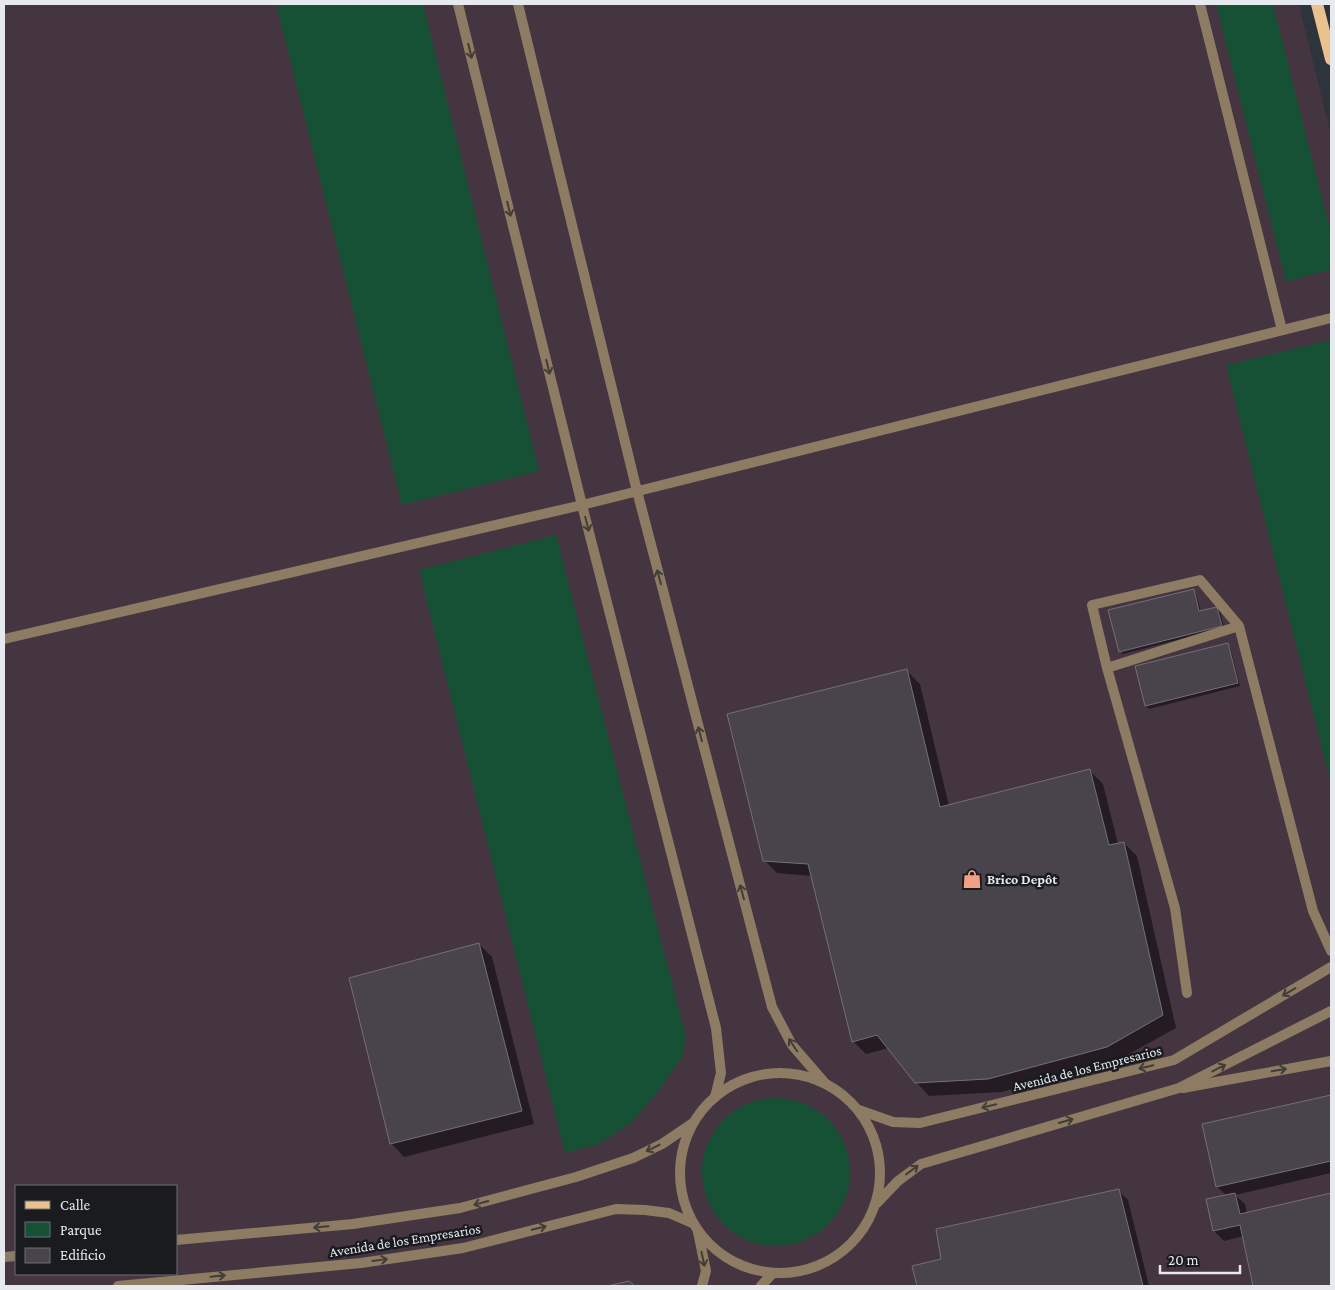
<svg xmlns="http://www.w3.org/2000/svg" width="1335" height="1290" font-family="'Crimson Pro',serif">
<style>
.industrial{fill:#453541;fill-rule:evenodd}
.green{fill:#165035}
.shadow{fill:#0007}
.building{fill:#49444c;stroke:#756f78}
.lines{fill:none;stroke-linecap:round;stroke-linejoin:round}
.service{stroke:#8e7b63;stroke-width:10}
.minor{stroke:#8e7b63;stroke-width:10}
.tertiary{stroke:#8e7b63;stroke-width:10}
.primary{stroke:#eac28f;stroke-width:12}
.oneway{stroke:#423d36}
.labels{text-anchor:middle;stroke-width:5;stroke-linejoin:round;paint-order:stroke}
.poi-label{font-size:14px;font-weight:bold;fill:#e6eaef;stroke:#191b1e;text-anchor:start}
.street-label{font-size:14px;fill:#e6eaef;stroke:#191b1e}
</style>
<rect width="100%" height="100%" fill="#2e343b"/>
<path class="industrial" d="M 4,4 L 1299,4 L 1331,136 L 1331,1286 L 4,1286 ZM 16,1186 L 176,1186 L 176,1274 L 16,1274 Z"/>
<path class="green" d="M 276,4 L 423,4 L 539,471 L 402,505 Z
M 1216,4 L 1273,4 L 1331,234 L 1331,269 L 1286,282 Z
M 1331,340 L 1331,784 L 1226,365 Z
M 556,535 L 685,1033 L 684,1054 L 659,1090 L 632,1122 L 599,1144 L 565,1153 L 419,570 Z
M702 1172a74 74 0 1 1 148 0a74 74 0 1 1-148 0Z"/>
<path class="shadow" d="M 1193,590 L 1196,593 L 1201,612 L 1217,608 L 1220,611 L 1224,628 L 1123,654 L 1120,651 Z
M 1227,644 L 1230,647 L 1240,686 L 1149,709 L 1146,706 L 1137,667 Z
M 907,671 L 920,684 L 949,806 L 1090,771 L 1103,784 L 1118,844 L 1124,843 L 1137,856 L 1176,1028 L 1120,1059 L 1002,1092 L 929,1096 L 916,1082 L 889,1048 L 866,1054 L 853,1041 L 812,876 L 777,873 L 764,860 Z
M 479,944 L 492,957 L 534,1124 L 404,1157 L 391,1143 Z
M 1331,1096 L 1331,1173 L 1235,1195 L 1245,1204 L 1247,1214 L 1331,1195 L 1331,1286 L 1255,1286 L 1244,1236 L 1224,1241 L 1214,1231 L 1208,1200 L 1227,1196 L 1217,1187 L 1204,1125 Z
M 1118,1190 L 1128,1200 L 1149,1286 L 918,1286 L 914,1267 L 942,1260 Z"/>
<path class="building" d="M 1194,589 L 1199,611 L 1217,607 L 1222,626 L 1119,652 L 1108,610 Z
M 1228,643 L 1238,683 L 1145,706 L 1135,666 Z
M 907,669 L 940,807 L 1090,769 L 1109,845 L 1124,842 L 1163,1015 L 1107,1047 L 988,1079 L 915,1083 L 877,1035 L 852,1042 L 808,864 L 763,861 L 727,714 Z
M 479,943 L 522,1111 L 390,1144 L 349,978 Z
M 1331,1095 L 1331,1161 L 1216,1187 L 1202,1124 Z
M 1119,1189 L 1143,1286 L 917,1286 L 912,1266 L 941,1259 L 936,1229 Z
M 1235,1193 L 1240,1214 L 1331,1193 L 1331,1286 L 1253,1286 L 1240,1225 L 1213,1231 L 1206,1199 Z
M 629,1281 L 635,1286 L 607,1286 Z"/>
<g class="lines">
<path class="service" d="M 1107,668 L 1092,605 L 1200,580 L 1239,626
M 1187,993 L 1175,908 L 1107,668 L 1239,626 L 1313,911 L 1331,951"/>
<path class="minor" d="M 458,4 L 582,505 L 716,1028 L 721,1073 L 715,1097
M 518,4 L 637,491 L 772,1007 L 792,1045 L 824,1082
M 1200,4 L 1282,330
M 4,639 L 582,505 L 1331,318
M 1183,1088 L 1331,1061"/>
<path class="tertiary" d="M680 1173a100 100 0 1 1 200 0a100 100 0 1 1-200 0Z
M 859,1110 L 893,1122 L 920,1123 L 1174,1060 L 1331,967
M 877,1203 L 898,1181 L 921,1164 L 1179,1088 L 1331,1011
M 698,1232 L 706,1271 L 702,1286
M 176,1240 L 353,1224 L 460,1208 L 576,1177 L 633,1158 L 662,1144 L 693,1123
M 4,1257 L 16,1256
M 118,1286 L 361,1263 L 463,1248 L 616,1209 L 645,1210 L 669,1213 L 692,1223
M 761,1286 L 772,1274"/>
<path class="primary" d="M 1317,4 L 1331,59"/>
</g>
<defs><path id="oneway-shaft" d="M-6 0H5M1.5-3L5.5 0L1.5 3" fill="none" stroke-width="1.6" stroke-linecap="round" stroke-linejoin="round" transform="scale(1.25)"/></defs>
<g class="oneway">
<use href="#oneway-shaft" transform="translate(470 51) rotate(76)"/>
<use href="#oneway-shaft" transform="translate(509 209) rotate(76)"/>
<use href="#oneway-shaft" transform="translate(548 367) rotate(76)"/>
<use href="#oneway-shaft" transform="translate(587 524) rotate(76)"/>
<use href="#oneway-shaft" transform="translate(659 577) rotate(-105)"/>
<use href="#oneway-shaft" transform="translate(700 734) rotate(-105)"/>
<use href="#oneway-shaft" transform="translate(742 892) rotate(-105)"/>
<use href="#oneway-shaft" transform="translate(1289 992) rotate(149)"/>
<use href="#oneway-shaft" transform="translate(793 1045) rotate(-124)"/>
<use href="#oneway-shaft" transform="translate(1146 1067) rotate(166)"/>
<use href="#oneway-shaft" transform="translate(1219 1068) rotate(-27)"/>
<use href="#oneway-shaft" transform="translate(1279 1070) rotate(-10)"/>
<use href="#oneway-shaft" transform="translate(989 1106) rotate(166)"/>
<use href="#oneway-shaft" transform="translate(1066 1121) rotate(-16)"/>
<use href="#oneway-shaft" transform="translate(653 1148) rotate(153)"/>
<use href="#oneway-shaft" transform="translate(912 1170) rotate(-37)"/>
<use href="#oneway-shaft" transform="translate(481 1203) rotate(165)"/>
<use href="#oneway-shaft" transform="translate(321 1227) rotate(175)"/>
<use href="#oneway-shaft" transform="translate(539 1228) rotate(-14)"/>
<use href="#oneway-shaft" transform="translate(703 1259) rotate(78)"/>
<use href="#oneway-shaft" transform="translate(380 1260) rotate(-8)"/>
<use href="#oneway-shaft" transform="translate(218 1276) rotate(-6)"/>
</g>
<defs>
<g id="shop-bare" transform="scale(1.5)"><path d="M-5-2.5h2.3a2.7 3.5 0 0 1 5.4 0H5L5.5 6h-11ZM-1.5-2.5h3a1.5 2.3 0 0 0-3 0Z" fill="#f39f85" stroke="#191b1e" stroke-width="2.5" paint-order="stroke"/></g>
</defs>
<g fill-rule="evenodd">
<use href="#shop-bare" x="972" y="879"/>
</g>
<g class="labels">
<g class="poi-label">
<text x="987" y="884">Brico Depôt</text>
</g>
<g class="street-label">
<text transform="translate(1087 1068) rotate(-14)" y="5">Avenida de los Empresarios</text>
<text transform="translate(405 1240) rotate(-9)" y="5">Avenida de los Empresarios</text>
</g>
</g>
<rect width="1335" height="1290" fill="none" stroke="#e6eaef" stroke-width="10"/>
<rect x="15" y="1185" width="162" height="90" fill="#191b1e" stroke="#6b6e72"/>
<rect x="25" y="1201" width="25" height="8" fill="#eac28f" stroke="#6b6e72"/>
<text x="60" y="1210" font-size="15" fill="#e6eaef">Calle</text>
<rect x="25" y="1222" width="25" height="15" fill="#165035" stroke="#6b6e72"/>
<text x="60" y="1235" font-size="15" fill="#e6eaef">Parque</text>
<rect x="25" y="1248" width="25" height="15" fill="#49444c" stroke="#6b6e72"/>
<text x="60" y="1260" font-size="15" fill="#e6eaef">Edificio</text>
<path d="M1160 1265v8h80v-8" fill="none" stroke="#e6eaef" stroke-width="2.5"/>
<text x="1168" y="1265" font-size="15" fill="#e6eaef" stroke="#191b1e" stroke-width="4" paint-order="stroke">20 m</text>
</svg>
